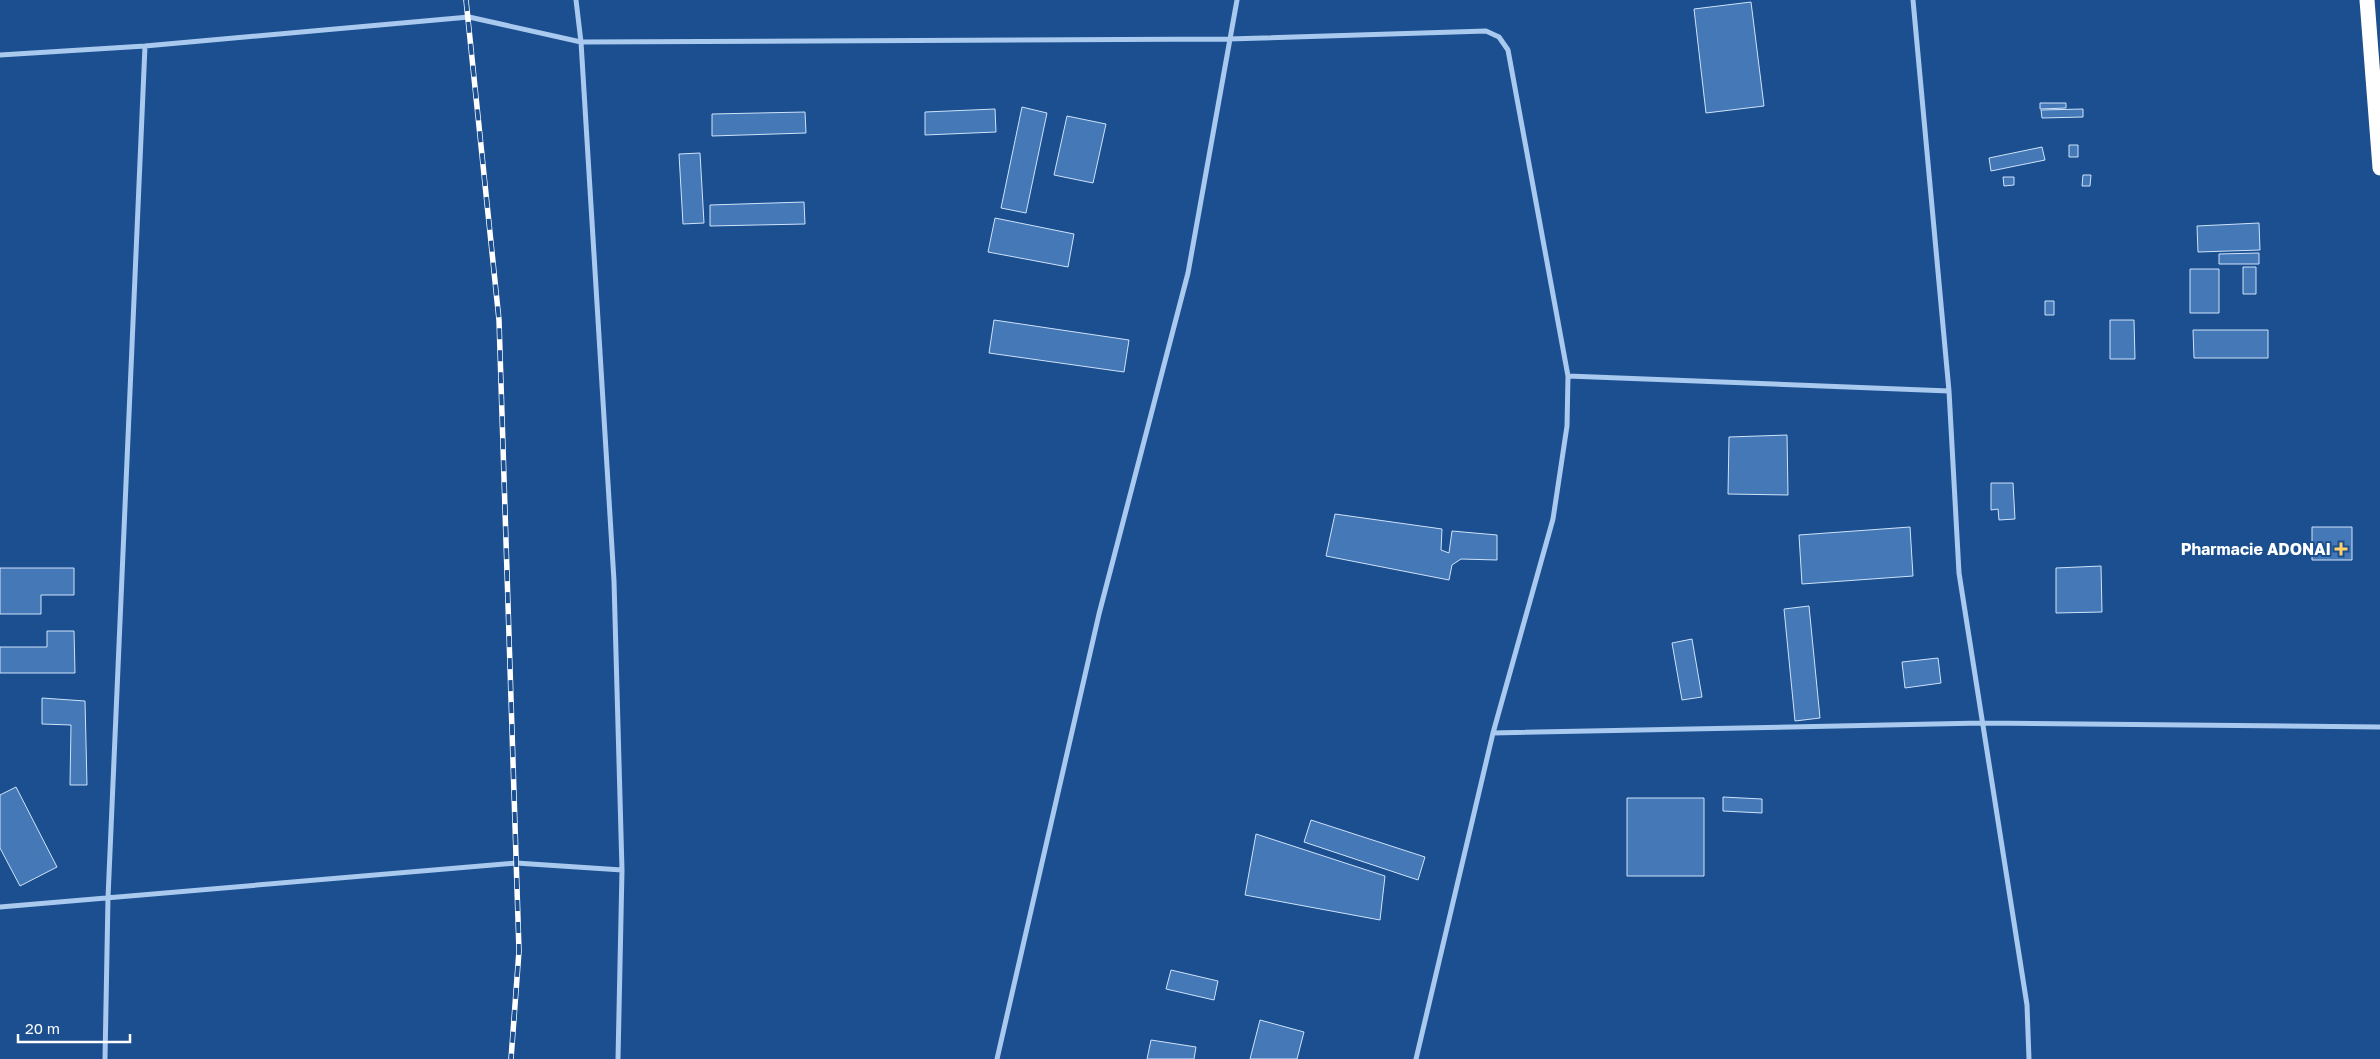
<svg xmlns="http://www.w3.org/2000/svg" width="2380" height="1059" font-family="'Golos Text',sans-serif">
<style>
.building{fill:#4478b7;stroke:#cfe3fa}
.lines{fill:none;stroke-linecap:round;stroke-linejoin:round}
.street{stroke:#a9c9ee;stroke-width:5}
.highway{stroke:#fff;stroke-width:15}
.rail-casing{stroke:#fff;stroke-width:5.5}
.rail{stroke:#1b4f8f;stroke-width:4;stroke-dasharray:11;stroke-linecap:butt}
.poi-dot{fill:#ffd166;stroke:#1b4f8f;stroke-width:2}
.labels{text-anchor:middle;stroke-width:4;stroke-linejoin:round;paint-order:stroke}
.poi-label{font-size:16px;font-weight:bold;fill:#fff;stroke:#1b4f8f;text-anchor:end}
</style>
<rect width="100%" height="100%" fill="#1b4f8f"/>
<path class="building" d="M 1751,2 L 1764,106 L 1706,113 L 1694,9 Z
M 2040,103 L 2066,103 L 2066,108 L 2040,109 Z
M 1022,107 L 1047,113 L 1026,213 L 1001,208 Z
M 995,109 L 996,132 L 925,135 L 925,112 Z
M 2083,109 L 2083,117 L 2042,118 L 2041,110 Z
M 805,112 L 806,133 L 712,136 L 712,114 Z
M 1067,116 L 1106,124 L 1093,183 L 1054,175 Z
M 2069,145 L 2078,145 L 2078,157 L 2069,157 Z
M 2042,147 L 2045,160 L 1991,171 L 1989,158 Z
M 700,153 L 704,223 L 683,224 L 679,154 Z
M 2083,175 L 2091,175 L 2090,186 L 2082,186 Z
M 2003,177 L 2014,177 L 2014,185 L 2004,186 Z
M 804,202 L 805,224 L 710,226 L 710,205 Z
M 995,218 L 1074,234 L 1068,267 L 988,252 Z
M 2259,223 L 2260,250 L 2198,252 L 2197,226 Z
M 2259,253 L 2259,264 L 2219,264 L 2219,254 Z
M 2243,267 L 2256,267 L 2256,294 L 2243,294 Z
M 2190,269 L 2219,269 L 2219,313 L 2190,313 Z
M 2045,301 L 2054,301 L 2054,315 L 2045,315 Z
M 994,320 L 1129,340 L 1124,372 L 989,353 Z
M 2110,320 L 2134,320 L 2135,359 L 2110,359 Z
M 2193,330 L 2268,330 L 2268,358 L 2194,358 Z
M 1787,435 L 1788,495 L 1728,494 L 1729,437 Z
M 1991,483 L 2013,483 L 2015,519 L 1999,520 L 1998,509 L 1991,510 Z
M 1335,514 L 1442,529 L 1441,550 L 1449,553 L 1452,531 L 1497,535 L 1497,560 L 1461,559 L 1452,565 L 1449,580 L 1326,556 Z
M 1910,527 L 1913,576 L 1802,584 L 1799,535 Z
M 2312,527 L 2352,527 L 2352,560 L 2312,560 Z
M 2101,566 L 2102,612 L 2056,613 L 2056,568 Z
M 0,568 L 74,568 L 74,595 L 41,595 L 41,614 L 0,614 Z
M 1809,606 L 1820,718 L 1795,721 L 1784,609 Z
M 47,631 L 74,631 L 75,673 L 0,673 L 0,647 L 47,647 Z
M 1692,639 L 1702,697 L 1682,700 L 1672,643 Z
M 1938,658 L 1941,683 L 1905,688 L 1902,662 Z
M 42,698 L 85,701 L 87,785 L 70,785 L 71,725 L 42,724 Z
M 16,787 L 57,867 L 20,886 L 0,848 L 0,795 Z
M 1723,797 L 1762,799 L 1762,813 L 1723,811 Z
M 1627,798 L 1704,798 L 1704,876 L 1627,876 Z
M 1311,820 L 1425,857 L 1418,880 L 1304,842 Z
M 1256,834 L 1385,876 L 1380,920 L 1245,895 Z
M 1171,970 L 1218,981 L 1214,1000 L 1166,989 Z
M 1260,1020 L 1304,1032 L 1297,1059 L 1250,1059 Z
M 1151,1040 L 1196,1047 L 1194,1059 L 1147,1059 Z"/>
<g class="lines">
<path class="street" d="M 576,0 L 581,42 L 614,581 L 622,870 L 618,1059
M 1913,0 L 1949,391 L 1959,573 L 2027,1005 L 2029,1059
M 0,55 L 145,46 L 469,17 L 581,42 L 1228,39 L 1486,31 L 1499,37 L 1508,50 L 1568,376 L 1567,426 L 1553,519 L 1493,733
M 1568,376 L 1949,391
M 0,907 L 516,863 L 622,870
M 105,1059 L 108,898 L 145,46
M 997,1059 L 1099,614 L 1188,273 L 1237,0
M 1416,1059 L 1493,733 L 1982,723 L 2380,727"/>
<path class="highway" d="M 2367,0 L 2380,168"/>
<g class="rail-casing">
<path id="rail" d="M 466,0 L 499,320 L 519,951 L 511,1059"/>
</g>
<use href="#rail" class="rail"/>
</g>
<path class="poi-dot" d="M2338.5 541.5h5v5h5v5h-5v5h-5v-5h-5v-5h5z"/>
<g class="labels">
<g class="poi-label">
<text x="2331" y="555">Pharmacie ADONAI</text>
</g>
</g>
<path d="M18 1034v8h112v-8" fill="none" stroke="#ffffff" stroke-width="2.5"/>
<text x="25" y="1034" font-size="15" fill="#ffffff" stroke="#1b4f8f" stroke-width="4" paint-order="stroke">20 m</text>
</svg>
